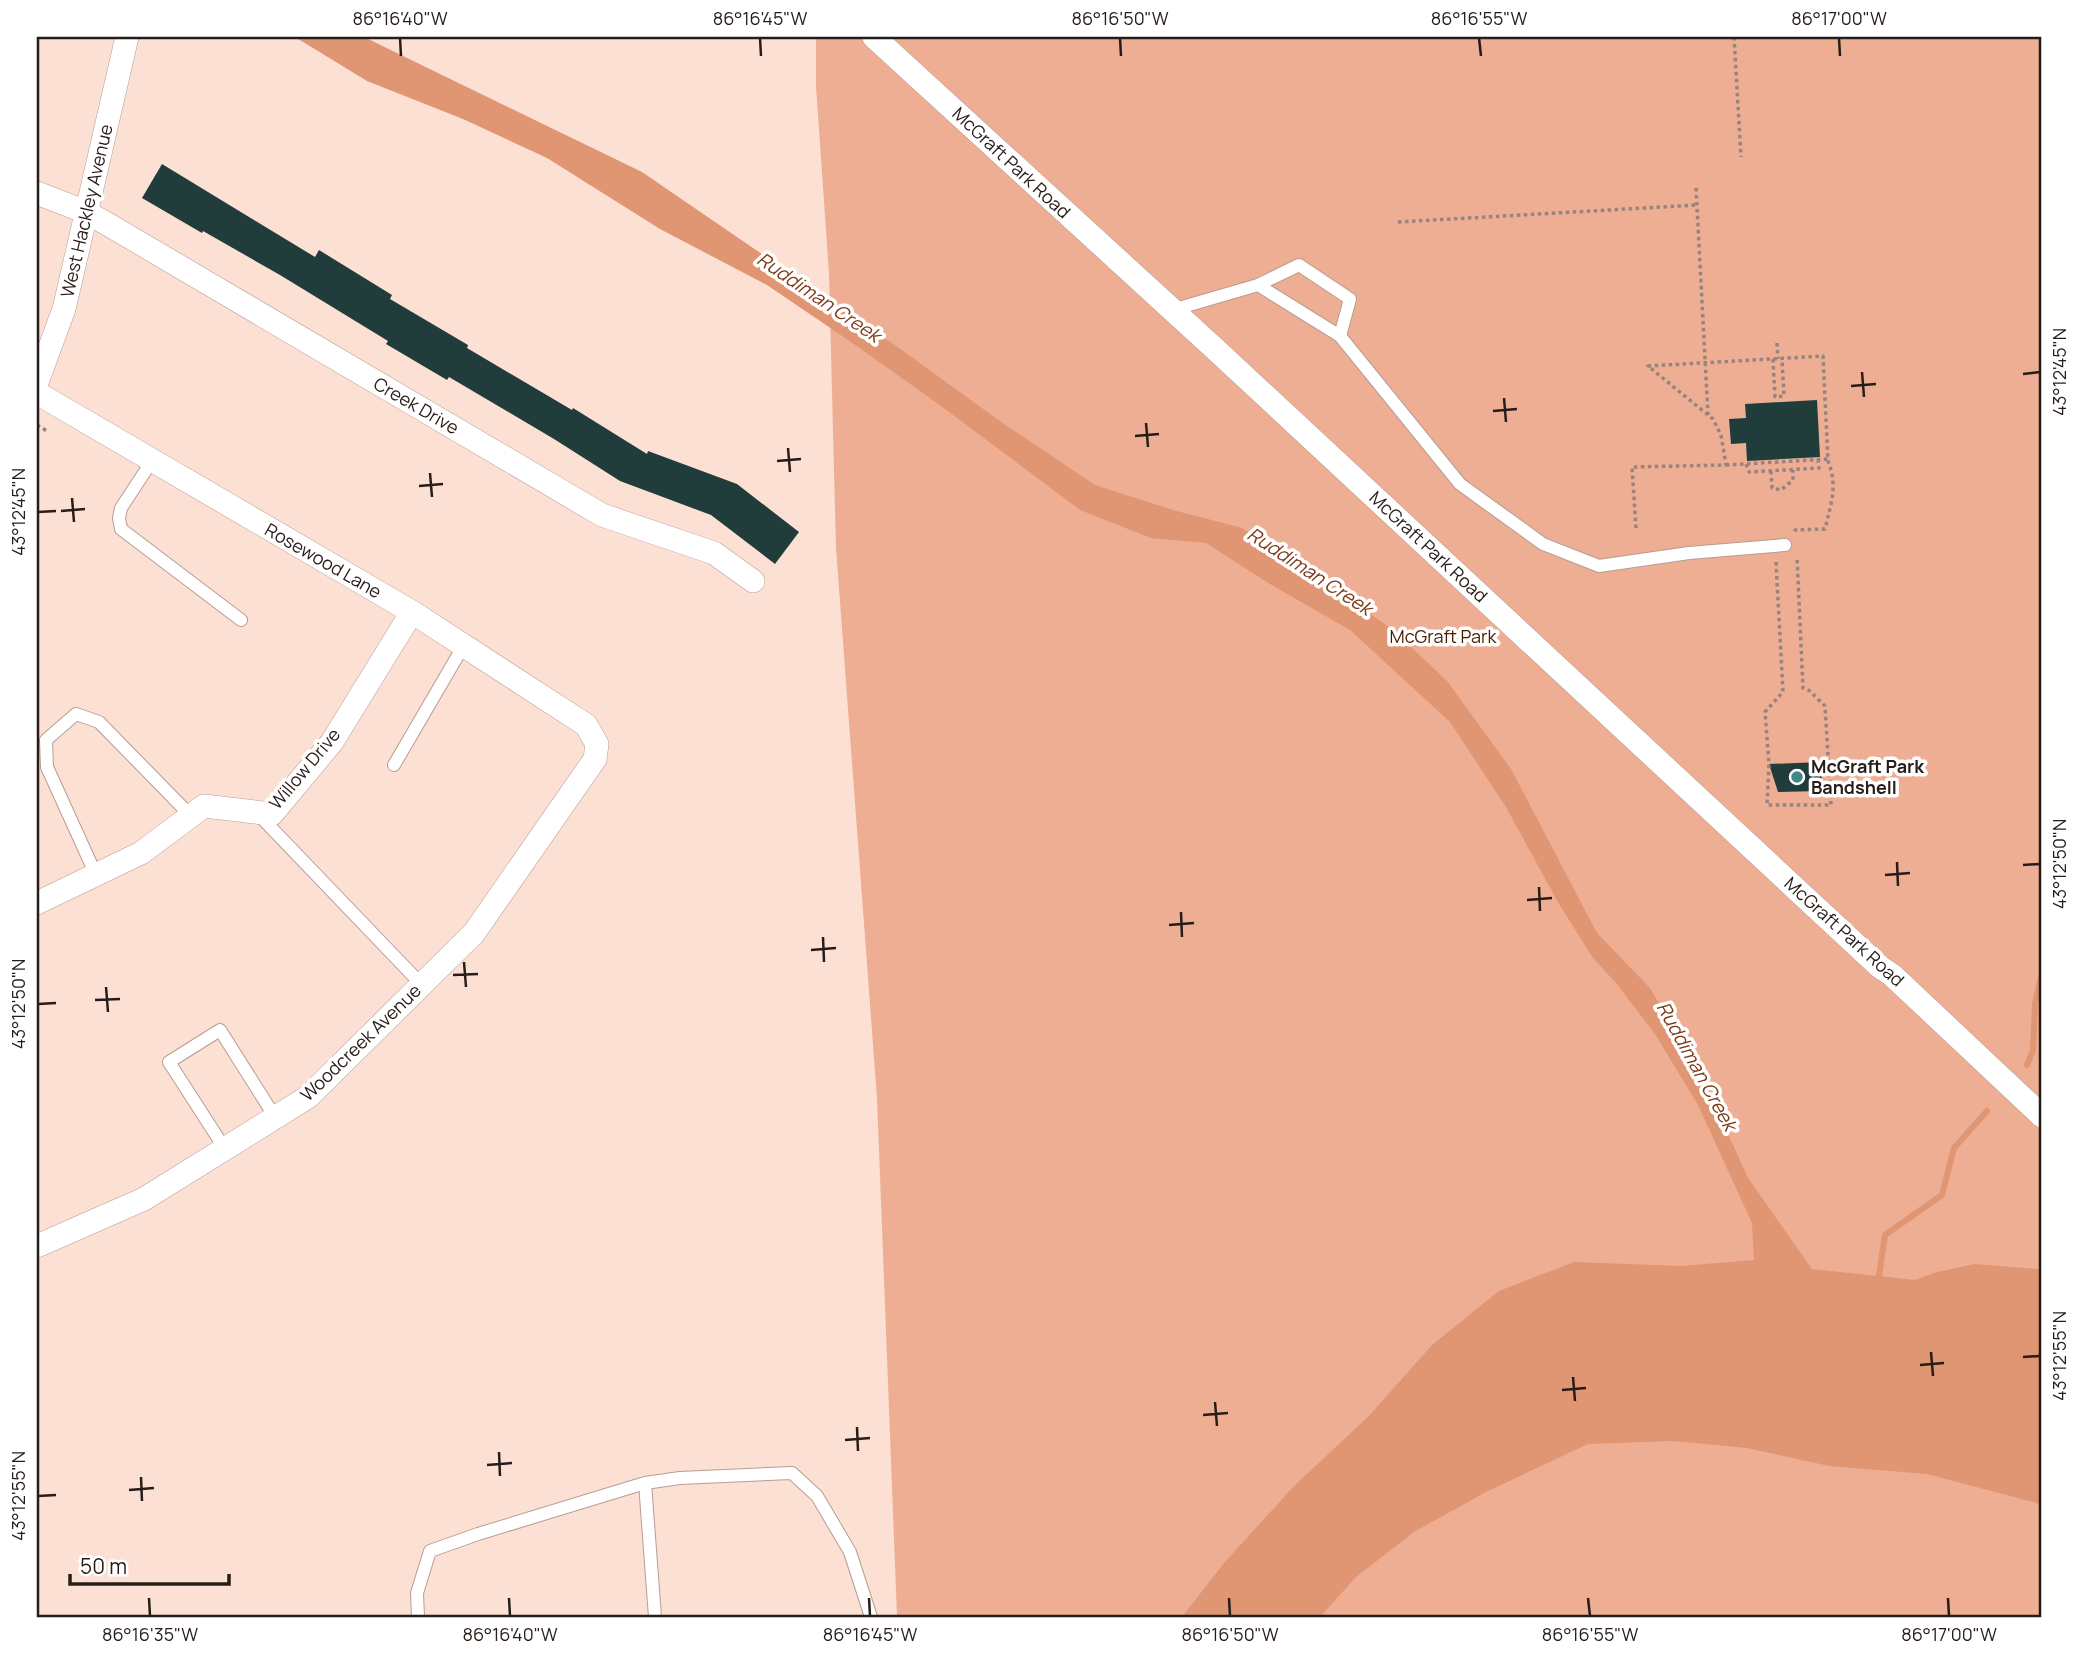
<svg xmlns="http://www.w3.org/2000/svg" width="2079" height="1654" font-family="Manrope,sans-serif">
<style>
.green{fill:#eeae93}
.water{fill:#e09573}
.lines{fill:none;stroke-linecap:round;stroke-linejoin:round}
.stream{stroke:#e09573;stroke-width:6}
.building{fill:#203d3b}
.lane-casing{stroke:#b79d91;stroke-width:14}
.street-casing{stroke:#b79d91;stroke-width:24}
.path{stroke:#98847c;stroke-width:3.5;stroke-dasharray:3.5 3.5;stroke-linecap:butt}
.lane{stroke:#fff;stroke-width:12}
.street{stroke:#fff;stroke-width:23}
.ticks{fill:none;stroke:#261c18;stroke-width:2.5}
.poi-dot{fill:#408884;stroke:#fff;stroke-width:2.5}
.labels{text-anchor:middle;stroke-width:7;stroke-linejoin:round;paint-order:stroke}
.street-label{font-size:18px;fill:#261c18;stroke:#fff}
.park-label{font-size:18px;fill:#4a1b02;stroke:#fff}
.poi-label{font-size:18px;font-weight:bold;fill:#261c18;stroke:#fff;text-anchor:start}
.water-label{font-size:19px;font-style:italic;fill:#7e3917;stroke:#fff}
.neatline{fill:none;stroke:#261c18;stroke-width:2.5}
.ticks-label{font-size:18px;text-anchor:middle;fill:#261c18}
</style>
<rect width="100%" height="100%" fill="#fce0d4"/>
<path class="green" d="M 816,37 L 2042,37 L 2042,1617 L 897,1617 L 877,1098 L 836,548 L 829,274 L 816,86 Z"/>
<path class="water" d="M 295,37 L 364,37 L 642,172 L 899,348 L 1004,424 L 1095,485 L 1173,510 L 1242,528 L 1314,574 L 1393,630 L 1447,681 L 1511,769 L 1597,933 L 1650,988 L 1702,1077 L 1748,1178 L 1812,1269 L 1915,1280 L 1937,1272 L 1975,1264 L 2037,1269 L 2042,1271 L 2042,1507 L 2037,1503 L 1927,1474 L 1829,1466 L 1747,1448 L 1673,1441 L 1588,1444 L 1486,1492 L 1414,1532 L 1356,1577 L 1320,1617 L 1182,1617 L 1224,1563 L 1295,1485 L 1368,1417 L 1432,1345 L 1499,1291 L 1574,1262 L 1681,1266 L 1754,1260 L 1752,1223 L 1698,1105 L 1655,1034 L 1616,983 L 1593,958 L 1559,904 L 1506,807 L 1450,722 L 1350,630 L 1270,584 L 1206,543 L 1151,538 L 1080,510 L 937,403 L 851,342 L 767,285 L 660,229 L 547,158 L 463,119 L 367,81 Z"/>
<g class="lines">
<path class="stream" d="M 2027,1065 L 2033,1050 L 2035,1004 L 2042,973
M 1878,1283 L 1885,1235 L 1942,1195 L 1954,1148 L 1987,1111"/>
</g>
<path class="building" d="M 162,164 L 315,257 L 319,250 L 392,295 L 390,299 L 468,345 L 467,348 L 572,410 L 573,408 L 647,454 L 648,451 L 737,484 L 799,532 L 775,564 L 711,515 L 620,481 L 554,439 L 449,377 L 447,380 L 386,344 L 388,341 L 280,275 L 203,231 L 202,233 L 142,198 Z
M 1817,400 L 1820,457 L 1747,461 L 1746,443 L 1731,444 L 1729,419 L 1746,418 L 1745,404 Z
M 1822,762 L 1821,791 L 1778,792 L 1769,764 Z"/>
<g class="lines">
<g class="lane-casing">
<path id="lane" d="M 1258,285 L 1299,265 L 1350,299 L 1340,336
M 1172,310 L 1258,285 L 1340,336 L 1460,484 L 1543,544 L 1599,566 L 1689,553 L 1785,545
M 152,461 L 121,508 L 119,518 L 121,529 L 241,620
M 394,765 L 464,645
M 257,813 L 422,985
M 96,875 L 47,767 L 46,740 L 76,714 L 99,722 L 191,816
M 225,1149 L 169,1062 L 220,1030 L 275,1117
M 645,1483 L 680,1478 L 792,1473 L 817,1496 L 850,1552 L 871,1617
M 418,1617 L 417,1593 L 430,1551 L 478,1534 L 645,1483 L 655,1617"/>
</g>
<g class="street-casing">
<path id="street" d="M 874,37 L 1214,348 L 1880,967 L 1892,975 L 2042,1116
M 37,193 L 86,212 L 109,225 L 602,515 L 714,553 L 753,581
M 37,382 L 64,309 L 127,37
M 37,393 L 412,612 L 586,725 L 597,744 L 595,759 L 474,933 L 308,1097 L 144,1199 L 37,1246
M 37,903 L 141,853 L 204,806 L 272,814 L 332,742 L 412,612"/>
</g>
<path class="path" d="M 1734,37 L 1741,157
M 1696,188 L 1708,415
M 1398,222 L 1697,205
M 1777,343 L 1778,359
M 1773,359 L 1775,397 L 1784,396 L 1782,359
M 37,425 L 47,431
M 1746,464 L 1749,472 L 1819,468 L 1818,460
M 1726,465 L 1829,459
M 1771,471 L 1772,488 L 1781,490 L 1793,480 L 1793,470
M 1636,528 L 1632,467 L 1726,465 L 1721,435 L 1713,419 L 1648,366 L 1823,356 L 1828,461 C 1838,486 1831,504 1825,529 L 1795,530 L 1795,532
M 1776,562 L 1783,692 L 1765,712 L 1769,764 L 1767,805 L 1831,805 L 1825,706 L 1810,691 L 1803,688 L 1797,557"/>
<use href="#lane" class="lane"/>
<use href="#street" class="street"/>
</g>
<path class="ticks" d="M 400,38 L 401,56M 760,38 L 761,56M 1120,38 L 1121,56M 1479,38 L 1481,56M 1839,38 L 1840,56M 1862,372 L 1864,397M 2023,374 L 2040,372M 1851,386 L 1876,384M 1504,398 L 1506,422M 1493,411 L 1517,409M 1146,423 L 1148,447M 1135,436 L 1159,434M 788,448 L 790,472M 777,461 L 801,459M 430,473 L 432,497M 419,486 L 443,484M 72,498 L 74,522M 61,511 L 85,509M 38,512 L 56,511M 1897,862 L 1898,886M 2023,865 L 2040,864M 1885,875 L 1910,873M 1539,887 L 1540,911M 1527,900 L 1552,898M 1181,912 L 1182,937M 1169,925 L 1194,923M 823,937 L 824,962M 811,950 L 836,948M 464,962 L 466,987M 453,975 L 478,974M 106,987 L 108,1012M 95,1000 L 120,999M 38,1004 L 56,1003M 1931,1352 L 1933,1376M 2023,1357 L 2040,1356M 1920,1365 L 1944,1363M 1573,1377 L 1575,1401M 1562,1390 L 1586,1388M 1215,1402 L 1217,1426M 1203,1415 L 1228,1413M 857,1427 L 858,1451M 845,1440 L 870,1438M 499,1452 L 500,1476M 487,1465 L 512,1463M 141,1477 L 142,1501M 129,1490 L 154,1488M 38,1496 L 56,1495M 149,1598 L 150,1616M 509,1598 L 510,1616M 869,1598 L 870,1616M 1229,1598 L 1230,1616M 1588,1598 L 1590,1616M 1948,1598 L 1949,1616"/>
<circle class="poi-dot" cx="1797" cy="777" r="7"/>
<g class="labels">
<g class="street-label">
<text transform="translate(1011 163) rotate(43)" y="6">McGraft Park Road</text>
<text transform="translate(87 211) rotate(-77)" y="6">West Hackley Avenue</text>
<text transform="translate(416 406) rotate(30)" y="6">Creek Drive</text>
<text transform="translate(1428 547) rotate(43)" y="6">McGraft Park Road</text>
<text transform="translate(323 561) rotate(30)" y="6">Rosewood Lane</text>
<text transform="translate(305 769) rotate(-50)" y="6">Willow Drive</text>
<text transform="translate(1844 932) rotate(42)" y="6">McGraft Park Road</text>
<text transform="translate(361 1043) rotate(-44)" y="6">Woodcreek Avenue</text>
</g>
<g class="park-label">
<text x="1443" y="643">McGraft Park</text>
</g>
<g class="poi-label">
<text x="1811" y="773">McGraft Park<tspan x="1811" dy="21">Bandshell</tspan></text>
</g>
<g class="water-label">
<text transform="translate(819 297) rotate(34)" y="7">Ruddiman Creek</text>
<text transform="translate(1310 571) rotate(33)" y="7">Ruddiman Creek</text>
<text transform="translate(1697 1066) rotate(61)" y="7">Ruddiman Creek</text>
</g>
</g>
<rect width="2079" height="1654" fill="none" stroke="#ffffff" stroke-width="77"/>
<path d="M70 1574v10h159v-10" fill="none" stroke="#261c18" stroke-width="3.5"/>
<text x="80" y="1574" font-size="21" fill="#261c18" stroke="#ffffff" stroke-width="5" paint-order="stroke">50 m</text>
<rect x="38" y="38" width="2002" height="1578" class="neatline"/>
<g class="ticks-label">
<text x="400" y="25">86°16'40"W</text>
<text x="760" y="25">86°16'45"W</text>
<text x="1120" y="25">86°16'50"W</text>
<text x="1479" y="25">86°16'55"W</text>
<text x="1839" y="25">86°17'00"W</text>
<text transform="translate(2060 372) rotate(-90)" y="6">43°12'45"N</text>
<text transform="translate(19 512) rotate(-90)" y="6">43°12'45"N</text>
<text transform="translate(2060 864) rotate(-90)" y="6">43°12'50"N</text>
<text transform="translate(19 1004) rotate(-90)" y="6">43°12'50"N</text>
<text transform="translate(2060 1356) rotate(-90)" y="6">43°12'55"N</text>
<text transform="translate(19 1496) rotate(-90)" y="6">43°12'55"N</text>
<text x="150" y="1641">86°16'35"W</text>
<text x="510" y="1641">86°16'40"W</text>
<text x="870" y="1641">86°16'45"W</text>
<text x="1230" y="1641">86°16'50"W</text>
<text x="1590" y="1641">86°16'55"W</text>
<text x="1949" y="1641">86°17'00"W</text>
</g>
</svg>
